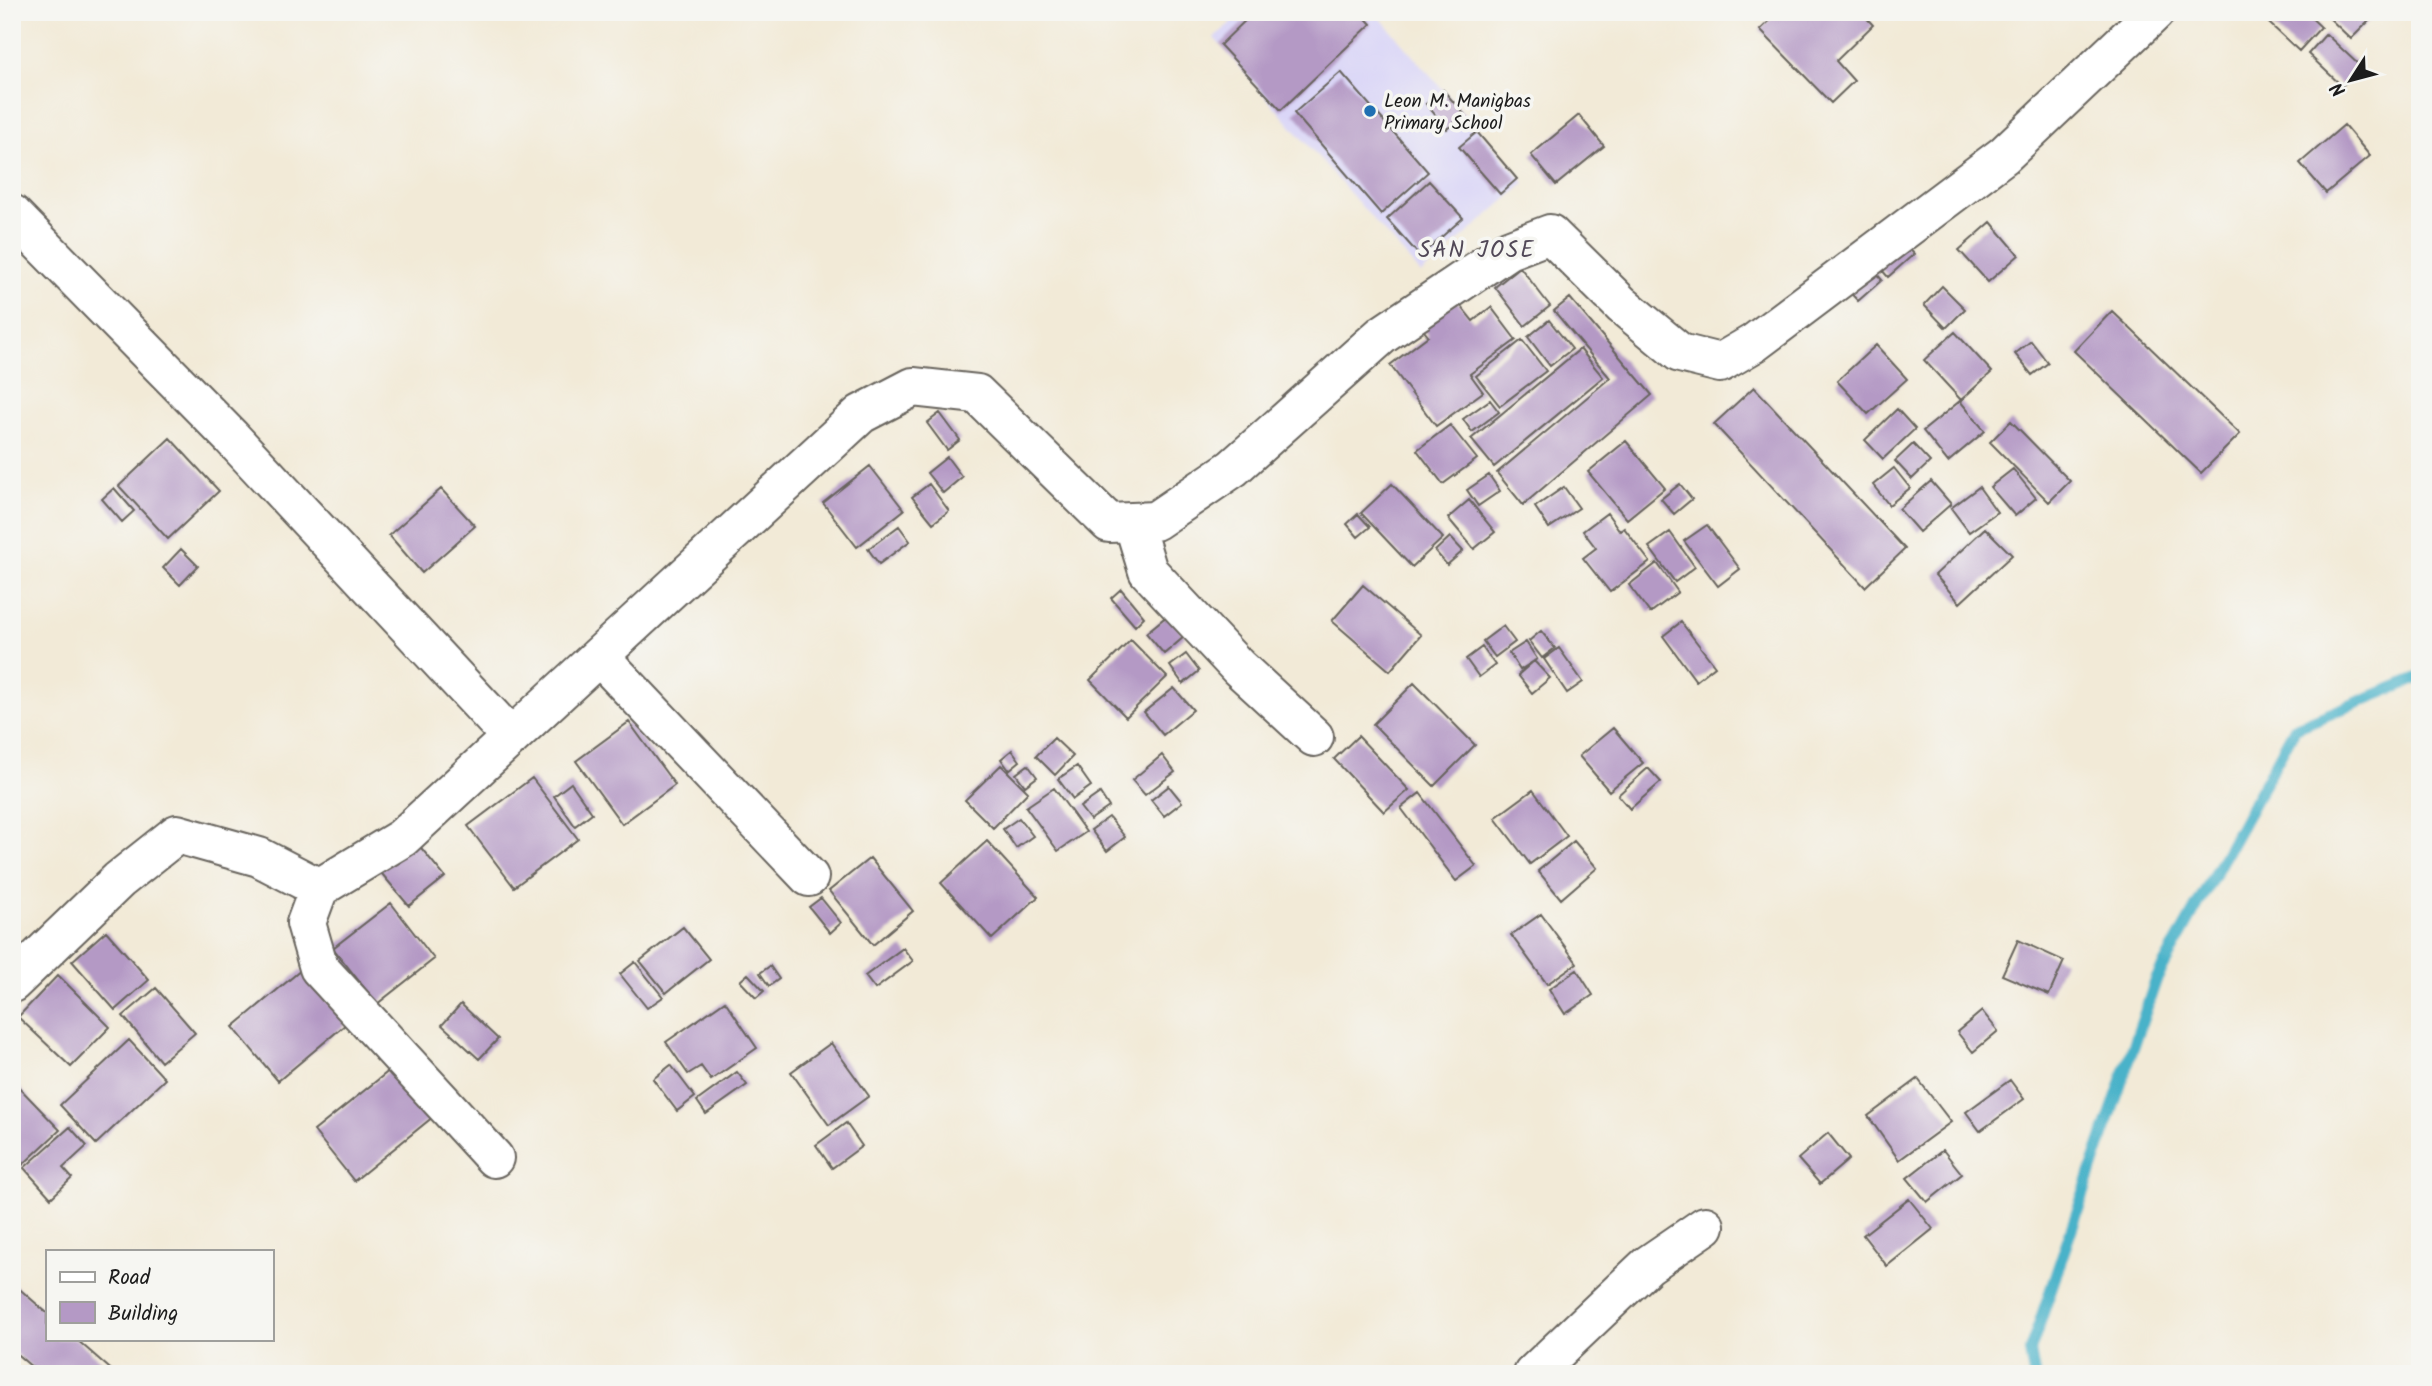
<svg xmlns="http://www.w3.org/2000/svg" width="2432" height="1386" font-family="Kalam,sans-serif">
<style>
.built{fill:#dad6f7}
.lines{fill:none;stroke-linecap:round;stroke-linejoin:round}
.stream{stroke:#4ab2c9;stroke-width:12}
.building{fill:#b499c5}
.minor-casing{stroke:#67645d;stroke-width:42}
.minor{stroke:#fff;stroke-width:38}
.poi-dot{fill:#1f6fb2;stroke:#f6f6f2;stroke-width:2.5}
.labels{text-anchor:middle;stroke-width:7;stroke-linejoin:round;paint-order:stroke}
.poi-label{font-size:19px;fill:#1c1c1c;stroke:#f6f6f2;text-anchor:start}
.quarter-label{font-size:23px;letter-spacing:2px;fill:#514857;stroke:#f6f6f2}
</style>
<rect width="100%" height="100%" fill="#f6f6f2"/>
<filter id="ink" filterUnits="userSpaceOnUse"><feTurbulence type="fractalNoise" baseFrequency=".0143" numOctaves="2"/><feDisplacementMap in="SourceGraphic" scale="14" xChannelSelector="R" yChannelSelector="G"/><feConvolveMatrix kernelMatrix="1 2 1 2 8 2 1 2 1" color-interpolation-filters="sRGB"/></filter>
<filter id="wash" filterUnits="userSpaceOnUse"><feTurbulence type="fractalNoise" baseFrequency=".00686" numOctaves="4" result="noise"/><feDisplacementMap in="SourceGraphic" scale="28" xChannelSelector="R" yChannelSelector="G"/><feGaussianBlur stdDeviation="1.57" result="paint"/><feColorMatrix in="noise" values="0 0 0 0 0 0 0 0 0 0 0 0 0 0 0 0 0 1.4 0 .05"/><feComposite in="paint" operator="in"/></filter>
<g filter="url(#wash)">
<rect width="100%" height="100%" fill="#f2ead7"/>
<path class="built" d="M 1243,12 L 1375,12 L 1525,183 L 1421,274 L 1214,38 Z"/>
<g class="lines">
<path class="stream" d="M 2034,1374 L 2030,1351 L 2156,980 L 2295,728 L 2420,677"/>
</g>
<g id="blocks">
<path class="building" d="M 1254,12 L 1360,12 L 1371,24 L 1281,110 L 1220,45 Z
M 1779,12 L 1861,12 L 1873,25 L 1836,61 L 1854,81 L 1831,103 L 1760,30 Z
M 2257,12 L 2305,12 L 2321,27 L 2299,51 Z
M 2323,12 L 2378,12 L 2351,39 Z
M 2326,34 L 2360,66 L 2342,86 L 2308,54 Z
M 1341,72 L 1428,172 L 1381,214 L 1294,113 Z
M 1443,90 L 1464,114 L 1447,129 L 1426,104 Z
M 1579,115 L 1604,146 L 1556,185 L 1531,155 Z
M 2344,125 L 2370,156 L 2326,193 L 2300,163 Z
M 1477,132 L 1517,179 L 1500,194 L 1459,147 Z
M 1429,181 L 1463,218 L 1420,256 L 1387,219 Z
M 1991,222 L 2019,255 L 1988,282 L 1959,250 Z
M 1901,239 L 1914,254 L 1888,277 L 1875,262 Z
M 1870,266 L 1882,280 L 1858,301 L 1846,288 Z
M 1520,267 L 1550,306 L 1525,326 L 1495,287 Z
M 1942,286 L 1965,309 L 1946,328 L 1924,305 Z
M 1570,298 L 1652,395 L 1523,505 L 1497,473 L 1610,378 L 1554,311 Z
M 1457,301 L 1473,321 L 1491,307 L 1516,340 L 1470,374 L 1483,392 L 1436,426 L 1390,365 L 1428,336 L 1421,327 Z
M 2112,311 L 2240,434 L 2201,473 L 2074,351 Z
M 1549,320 L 1572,349 L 1550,366 L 1528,337 Z
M 1955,332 L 1992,372 L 1961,400 L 1924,360 Z
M 1522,340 L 1546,371 L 1500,406 L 1476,376 Z
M 2031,341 L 2048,363 L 2032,375 L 2015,354 Z
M 1876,345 L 1907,379 L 1868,414 L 1837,381 Z
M 1580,349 L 1603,377 L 1494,467 L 1471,439 Z
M 1754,387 L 1905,549 L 1865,587 L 1714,424 Z
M 1490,400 L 1499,412 L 1472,432 L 1463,419 Z
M 1960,401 L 1985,431 L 1948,462 L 1923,431 Z
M 1897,409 L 1915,429 L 1883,459 L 1865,440 Z
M 940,413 L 960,440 L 947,450 L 927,423 Z
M 2011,421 L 2070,481 L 2049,502 L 1990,442 Z
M 1450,425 L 1477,459 L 1443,484 L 1417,450 Z
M 170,438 L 219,491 L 168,539 L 119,486 Z
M 1626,441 L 1665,488 L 1627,519 L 1588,472 Z
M 1913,444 L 1930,462 L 1912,479 L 1895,461 Z
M 947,457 L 962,477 L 943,493 L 927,473 Z
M 870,466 L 904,510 L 857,547 L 823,503 Z
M 1894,468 L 1910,488 L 1889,505 L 1873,485 Z
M 2013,469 L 2036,498 L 2015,516 L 1990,487 Z
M 1489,475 L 1500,491 L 1478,506 L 1467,490 Z
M 1931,481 L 1951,504 L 1919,532 L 1899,509 Z
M 929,484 L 949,511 L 933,523 L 912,497 Z
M 1392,484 L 1443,538 L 1412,567 L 1361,513 Z
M 1680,484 L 1692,499 L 1674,514 L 1661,499 Z
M 1564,487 L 1579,508 L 1549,528 L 1535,507 Z
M 1979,487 L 1997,512 L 1969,532 L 1951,508 Z
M 114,488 L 134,511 L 122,522 L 102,499 Z
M 441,489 L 475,526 L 422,573 L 389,535 Z
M 1469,500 L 1495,532 L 1474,549 L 1448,518 Z
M 1607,513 L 1620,531 L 1624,528 L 1650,562 L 1610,592 L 1583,558 L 1596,548 L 1583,531 Z
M 1358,514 L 1370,527 L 1358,537 L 1347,524 Z
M 1707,525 L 1740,569 L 1718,586 L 1684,541 Z
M 899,526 L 910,541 L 879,564 L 868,549 Z
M 1985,528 L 2012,555 L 1960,603 L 1935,575 Z
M 1670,532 L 1695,567 L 1675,582 L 1649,547 Z
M 1450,537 L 1463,551 L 1447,565 L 1435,551 Z
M 181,549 L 198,566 L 180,585 L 163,568 Z
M 1657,563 L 1678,592 L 1650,613 L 1629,585 Z
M 1363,585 L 1421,635 L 1390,671 L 1332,621 Z
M 1121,589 L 1144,617 L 1135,626 L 1111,598 Z
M 1168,615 L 1185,636 L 1164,654 L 1146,633 Z
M 1681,622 L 1715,666 L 1696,681 L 1663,636 Z
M 1503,626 L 1515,642 L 1495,657 L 1483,641 Z
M 1541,631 L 1555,648 L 1542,658 L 1529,641 Z
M 1131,640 L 1167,677 L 1126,717 L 1090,680 Z
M 1526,642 L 1537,659 L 1520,670 L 1509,653 Z
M 1482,647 L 1495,665 L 1479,677 L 1466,659 Z
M 1559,648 L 1583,682 L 1567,693 L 1544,659 Z
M 1186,654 L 1199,671 L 1183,684 L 1170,666 Z
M 1534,661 L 1550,678 L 1532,693 L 1518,675 Z
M 1414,683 L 1475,745 L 1434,786 L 1373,724 Z
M 1174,688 L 1193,710 L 1163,735 L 1144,712 Z
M 629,722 L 675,785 L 622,824 L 576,761 Z
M 1613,728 L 1643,763 L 1609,791 L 1579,756 Z
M 1358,736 L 1409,790 L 1384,812 L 1334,759 Z
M 1054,738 L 1073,756 L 1055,775 L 1036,756 Z
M 1012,750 L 1020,761 L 1009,770 L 1001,759 Z
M 1162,755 L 1175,772 L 1145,795 L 1132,780 Z
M 1001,765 L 1028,792 L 993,828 L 965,800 Z
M 1028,765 L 1037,777 L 1025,786 L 1016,774 Z
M 1077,766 L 1091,786 L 1073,799 L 1058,779 Z
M 1648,768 L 1661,782 L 1630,809 L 1618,795 Z
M 532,778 L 578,839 L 514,887 L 468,826 Z
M 571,783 L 592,813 L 575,826 L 554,796 Z
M 1169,786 L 1182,802 L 1164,816 L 1151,800 Z
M 1054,788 L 1086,832 L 1058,851 L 1026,807 Z
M 1533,790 L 1567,836 L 1530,864 L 1495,818 Z
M 1100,793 L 1109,807 L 1090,820 L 1080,807 Z
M 1420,793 L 1476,866 L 1456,881 L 1401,808 Z
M 1109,817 L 1125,837 L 1107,851 L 1091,830 Z
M 1019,818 L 1033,836 L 1016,848 L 1003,829 Z
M 413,838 L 445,877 L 409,906 L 377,868 Z
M 987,841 L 1038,897 L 992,939 L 941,883 Z
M 1574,841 L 1597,868 L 1561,899 L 1538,871 Z
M 870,858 L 913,911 L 873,945 L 829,891 Z
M 821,898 L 841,923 L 830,933 L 809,907 Z
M 391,903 L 434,959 L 377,1004 L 333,948 Z
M 1541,914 L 1577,963 L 1547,984 L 1511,935 Z
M 683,927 L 709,959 L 666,993 L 640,961 Z
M 106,931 L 149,980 L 115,1010 L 72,961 Z
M 2018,940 L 2064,961 L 2049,995 L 2002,975 Z
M 903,948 L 913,961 L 875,989 L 865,976 Z
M 635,962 L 663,997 L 647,1008 L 620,974 Z
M 770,966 L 779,979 L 769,986 L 760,973 Z
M 301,970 L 346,1024 L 278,1081 L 233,1027 Z
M 1577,970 L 1593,995 L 1565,1014 L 1549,989 Z
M 748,974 L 764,991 L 756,998 L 740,981 Z
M 58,975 L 110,1027 L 71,1067 L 18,1017 Z
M 156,988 L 195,1033 L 161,1062 L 123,1016 Z
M 725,1001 L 757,1048 L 711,1080 L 701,1066 L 688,1074 L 666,1042 Z
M 461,1004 L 498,1039 L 479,1059 L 442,1025 Z
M 1982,1011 L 1998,1031 L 1973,1052 L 1957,1032 Z
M 129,1040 L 165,1079 L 96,1144 L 60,1105 Z
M 831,1043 L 869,1096 L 829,1125 L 791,1072 Z
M 671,1065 L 695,1097 L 677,1111 L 653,1079 Z
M 395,1066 L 434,1116 L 354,1181 L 314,1131 Z
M 737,1072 L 747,1085 L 706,1114 L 697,1101 Z
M 1918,1079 L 1951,1122 L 1899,1160 L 1868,1116 Z
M 12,1080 L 60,1130 L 17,1170 L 12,1165 Z
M 2010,1080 L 2024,1099 L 1980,1131 L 1966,1112 Z
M 846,1123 L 862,1146 L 832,1168 L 816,1145 Z
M 70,1127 L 87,1146 L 63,1168 L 72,1178 L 51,1198 L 24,1168 Z
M 1828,1133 L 1849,1159 L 1820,1184 L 1798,1159 Z
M 1943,1150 L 1962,1174 L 1927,1202 L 1907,1178 Z
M 1909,1199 L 1933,1229 L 1887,1266 L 1863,1235 Z
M 15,1285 L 47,1313 L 47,1339 L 76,1339 L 116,1374 L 40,1374 L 12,1350 L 12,1288 Z"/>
</g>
</g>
<g filter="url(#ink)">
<use href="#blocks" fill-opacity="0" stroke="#67645d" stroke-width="2"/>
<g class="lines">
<g class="minor-casing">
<path id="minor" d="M 12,214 L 232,438 L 511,737
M 1133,522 L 1148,571 L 1238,667 L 1314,737
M 599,656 L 809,877
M 319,888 L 306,923 L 319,968 L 494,1158
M 12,983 L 119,880 L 177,834 L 259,857 L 319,888 L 402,838 L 861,414 L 913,387 L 977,394 L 1109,523 L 1155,521 L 1233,468 L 1382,335 L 1508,250 L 1550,234 L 1622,305 L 1680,353 L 1720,363 L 1754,343 L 2004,155 L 2155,12
M 1533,1374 L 1648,1265 L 1705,1226"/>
</g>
<use href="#minor" class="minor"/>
</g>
</g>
<circle class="poi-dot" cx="1370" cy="111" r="7"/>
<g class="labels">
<g class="poi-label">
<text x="1384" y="107">Leon M. Manigbas<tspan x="1384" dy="22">Primary School</tspan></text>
</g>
<g class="quarter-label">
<text x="1477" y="257">SAN JOSE</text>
</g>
</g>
<rect width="2432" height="1386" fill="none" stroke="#f6f6f2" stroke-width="42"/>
<rect x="46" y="1250" width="228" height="91" fill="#f6f6f2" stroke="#9f9f9c" stroke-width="2"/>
<rect x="60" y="1272" width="35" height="10" fill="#ffffff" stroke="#9f9f9c" stroke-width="2"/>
<text x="108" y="1284" font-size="21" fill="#1c1c1c">Road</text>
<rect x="60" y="1302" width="35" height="21" fill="#b499c5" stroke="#9f9f9c" stroke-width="2"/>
<text x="108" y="1320" font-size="21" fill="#1c1c1c">Building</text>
<g transform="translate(2351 80) rotate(234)" stroke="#f6f6f2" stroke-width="5" paint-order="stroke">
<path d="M0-5L12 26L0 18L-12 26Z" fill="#1c1c1c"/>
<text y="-10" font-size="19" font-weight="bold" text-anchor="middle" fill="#1c1c1c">N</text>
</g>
</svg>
